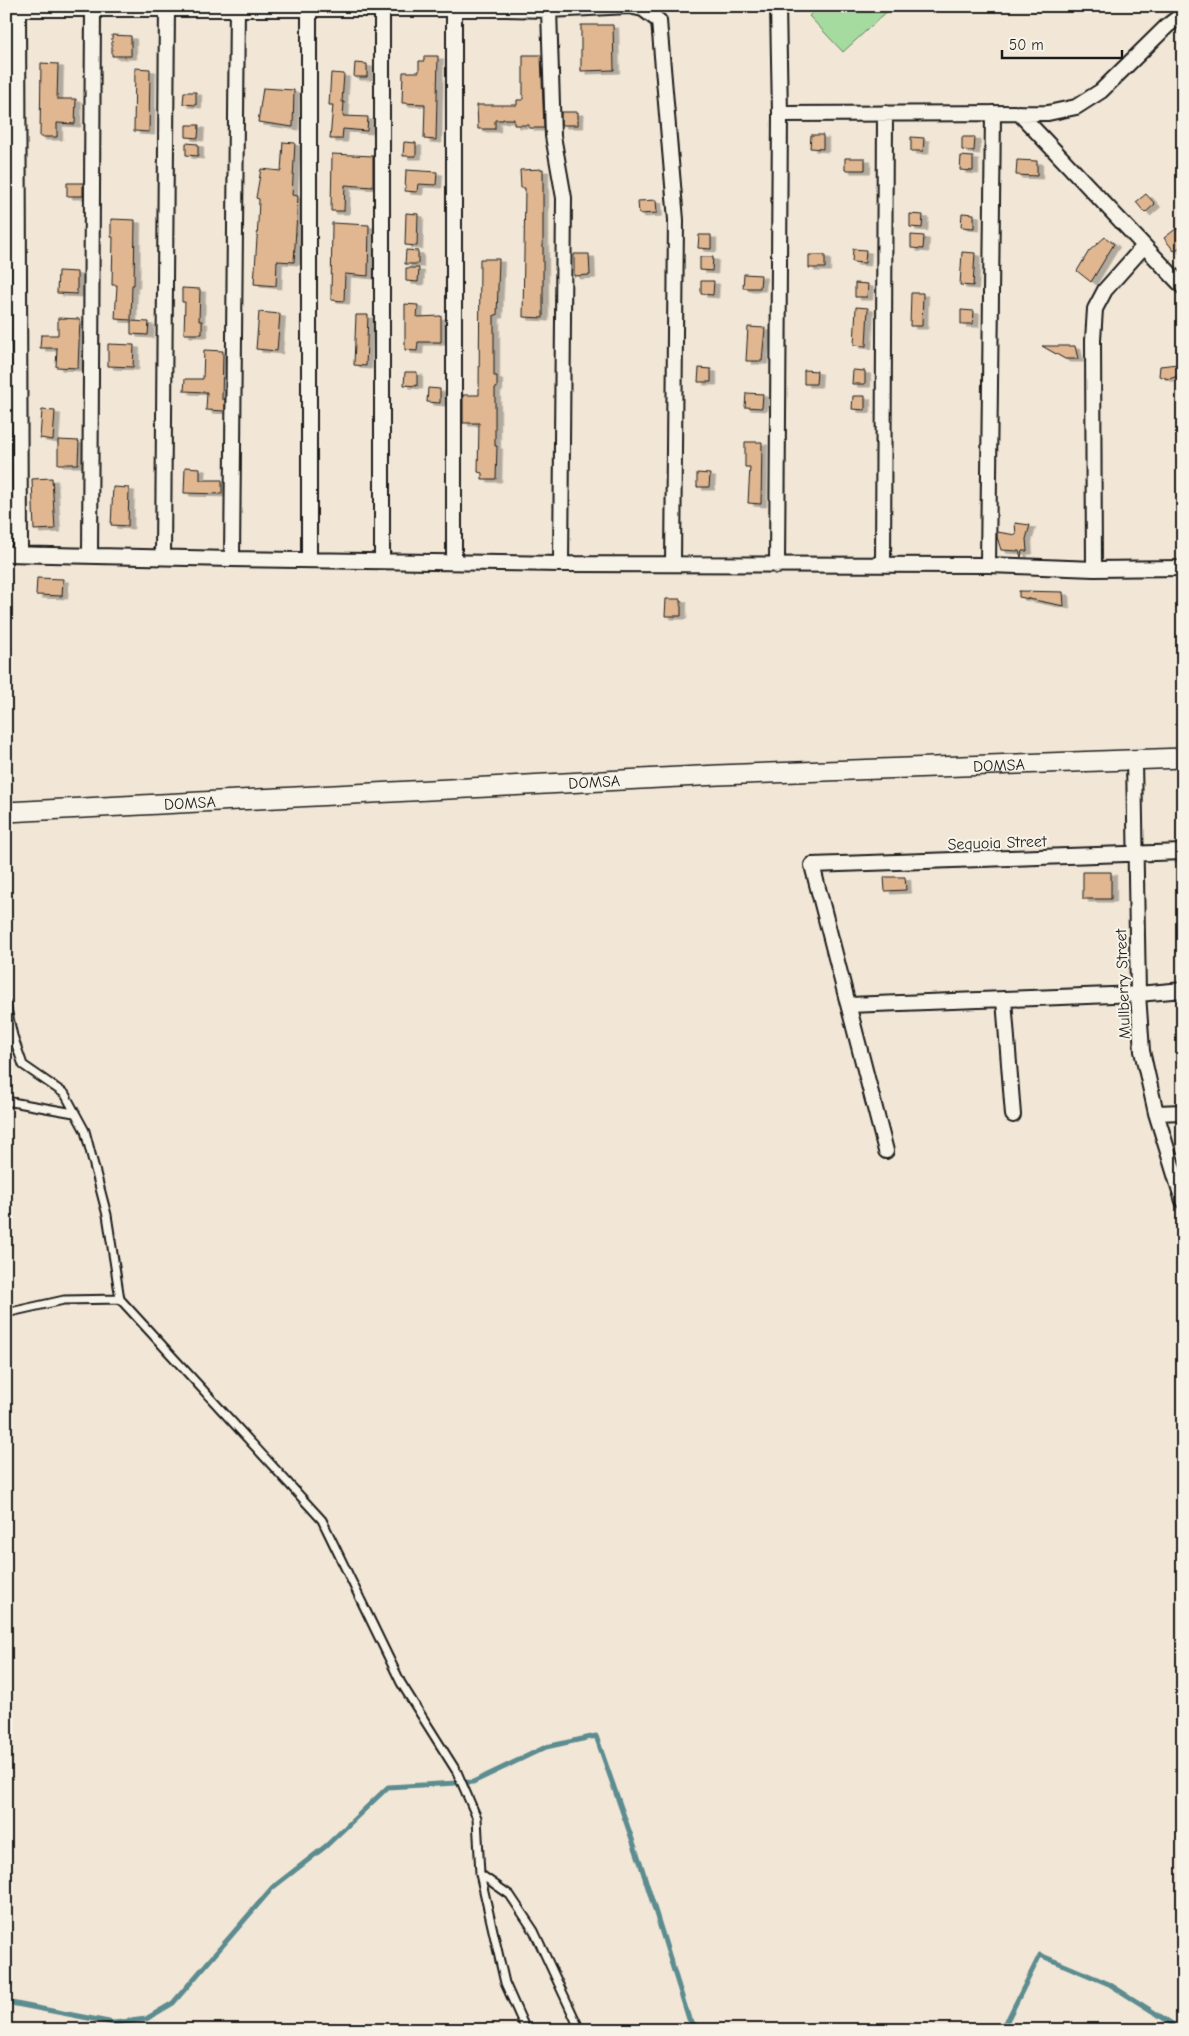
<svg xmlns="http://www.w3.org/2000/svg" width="1189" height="2036" font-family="'Comic Neue',sans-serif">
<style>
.green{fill:#a5db9e;stroke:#607c5d}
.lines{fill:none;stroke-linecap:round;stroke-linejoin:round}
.stream{stroke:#5c8c90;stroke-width:5}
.building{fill:#e0b790;stroke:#1c1c1c;filter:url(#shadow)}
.lane-casing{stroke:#1c1c1c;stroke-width:11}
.street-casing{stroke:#1c1c1c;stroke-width:18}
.secondary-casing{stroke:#1c1c1c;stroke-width:22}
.lane{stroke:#f7f3e8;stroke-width:7}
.street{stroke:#f7f3e8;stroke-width:14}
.secondary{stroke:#f7f3e8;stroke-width:19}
.labels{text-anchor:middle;stroke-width:4;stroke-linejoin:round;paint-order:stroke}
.street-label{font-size:16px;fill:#1c1c1c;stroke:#f7f3e8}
</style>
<defs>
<filter id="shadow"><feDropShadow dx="5.5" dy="3" stdDeviation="0" flood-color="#0004"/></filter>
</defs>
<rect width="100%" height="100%" fill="#f2e7d6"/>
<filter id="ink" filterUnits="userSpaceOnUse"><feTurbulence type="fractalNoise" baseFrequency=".02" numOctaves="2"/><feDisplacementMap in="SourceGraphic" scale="10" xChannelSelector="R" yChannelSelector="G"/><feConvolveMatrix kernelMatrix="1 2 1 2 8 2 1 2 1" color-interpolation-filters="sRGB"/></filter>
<g filter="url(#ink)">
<path class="green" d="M 819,6 L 893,6 L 843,52 L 809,16 Z"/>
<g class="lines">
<path class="stream" d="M 6,2002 L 114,2023 L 146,2019 L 173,2003 L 272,1888 L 326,1846 L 388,1787 L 473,1782 L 546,1747 L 596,1736 L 640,1862 L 689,2019 L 699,2030
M 998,2030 L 1008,2019 L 1040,1955 L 1109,1984 L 1171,2023 L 1174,2030"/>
</g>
<path class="building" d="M 581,25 L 613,25 L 614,70 L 581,71 Z
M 112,35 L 131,36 L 131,56 L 112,56 Z
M 523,55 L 541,55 L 544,128 L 529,128 L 529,125 L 514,125 L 514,119 L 503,119 L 503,120 L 495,120 L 495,129 L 478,129 L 477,105 L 517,105 L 517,100 L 523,100 Z
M 424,56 L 438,56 L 436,140 L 424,139 L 425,104 L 402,103 L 403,72 L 419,72 L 419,61 L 424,61 Z
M 41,63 L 58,64 L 57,99 L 76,99 L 75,124 L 57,123 L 57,137 L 40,137 Z
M 355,63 L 367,64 L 367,77 L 354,77 Z
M 135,68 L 150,69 L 149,132 L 134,131 Z
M 331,73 L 344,74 L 342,102 L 344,102 L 343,116 L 368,117 L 367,131 L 343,129 L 342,139 L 330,139 L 333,105 L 329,105 Z
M 263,88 L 294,90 L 293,127 L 258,122 Z
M 184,92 L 196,92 L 196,105 L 183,104 Z
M 561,112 L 578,112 L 578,125 L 561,125 Z
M 186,125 L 199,125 L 198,138 L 186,137 Z
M 811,135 L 823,135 L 823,149 L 810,148 Z
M 911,137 L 924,138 L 923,151 L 911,151 Z
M 962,137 L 975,137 L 974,151 L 962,150 Z
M 283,142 L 295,143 L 292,195 L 298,196 L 294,262 L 277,261 L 276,286 L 254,284 L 258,223 L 259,199 L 256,198 L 261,169 L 281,171 Z
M 404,142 L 416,143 L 416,156 L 403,156 Z
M 186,143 L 198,144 L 198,156 L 186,155 Z
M 332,154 L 373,156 L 373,187 L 345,185 L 344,211 L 331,211 Z
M 961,156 L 973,157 L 973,171 L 960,170 Z
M 845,158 L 865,158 L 865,170 L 845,170 Z
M 1017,160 L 1037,161 L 1037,176 L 1016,175 Z
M 543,169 L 543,318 L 523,317 L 525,188 L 521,188 L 520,170 Z
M 406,170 L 437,172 L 436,185 L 418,184 L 417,192 L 405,191 Z
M 67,183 L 83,183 L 83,196 L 67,196 Z
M 1146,194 L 1155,204 L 1145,213 L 1136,202 Z
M 656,200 L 657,213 L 639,214 L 638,201 Z
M 406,213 L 418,214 L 417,246 L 405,245 Z
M 962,213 L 974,214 L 974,228 L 961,227 Z
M 910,214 L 923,215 L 922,228 L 910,227 Z
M 111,219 L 135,220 L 134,285 L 132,285 L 131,320 L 115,319 L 117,285 L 112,285 L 113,237 L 111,237 Z
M 332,223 L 369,225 L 368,276 L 345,274 L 344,301 L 331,300 Z
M 1177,228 L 1183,236 L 1183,245 L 1174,251 L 1164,238 Z
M 699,235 L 711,235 L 711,249 L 698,248 Z
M 911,235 L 924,236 L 923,249 L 911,248 Z
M 1105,237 L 1114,244 L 1091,282 L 1077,271 L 1089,251 Z
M 853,249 L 866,250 L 865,263 L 852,262 Z
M 406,250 L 418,251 L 418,264 L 405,264 Z
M 962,252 L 975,253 L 973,286 L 960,285 Z
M 574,254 L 589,254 L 590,275 L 574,276 Z
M 809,255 L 825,255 L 825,268 L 809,268 Z
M 700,257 L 713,257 L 712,271 L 700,270 Z
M 480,259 L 499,259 L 497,315 L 494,315 L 494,376 L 497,376 L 497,388 L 495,388 L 495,446 L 497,446 L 496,479 L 482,479 L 482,473 L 478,472 L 479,423 L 463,423 L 463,395 L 479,395 Z
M 406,268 L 419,268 L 418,282 L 406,281 Z
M 58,271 L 77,272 L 77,294 L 57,293 Z
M 744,274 L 761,275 L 760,288 L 743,288 Z
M 701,281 L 714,281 L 713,295 L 701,294 Z
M 855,283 L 868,284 L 867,297 L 855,297 Z
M 182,288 L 200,289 L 199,321 L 202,321 L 202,334 L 184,334 L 185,302 L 182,302 Z
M 911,293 L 923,293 L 922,326 L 910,326 Z
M 405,304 L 418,305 L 417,317 L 441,316 L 441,342 L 418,342 L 417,351 L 405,350 Z
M 856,307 L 868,308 L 866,346 L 854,345 Z
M 961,310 L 974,311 L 973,324 L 961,324 Z
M 259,312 L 280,314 L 277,351 L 256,349 Z
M 356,315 L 368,315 L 366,366 L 354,365 Z
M 58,318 L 80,319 L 78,368 L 56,367 L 57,348 L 40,348 L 41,335 L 58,335 Z
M 131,321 L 149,322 L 148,335 L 131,334 Z
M 748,327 L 765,328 L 762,361 L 746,361 Z
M 108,344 L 134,345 L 133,367 L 108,366 Z
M 1042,346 L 1075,346 L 1078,359 L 1065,359 Z
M 204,350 L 223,351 L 222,399 L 225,399 L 225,411 L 206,410 L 207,392 L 184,391 L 185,379 L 203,379 Z
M 1178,364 L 1178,376 L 1169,379 L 1159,376 L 1160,366 Z
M 699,368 L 711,369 L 711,382 L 698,382 Z
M 804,370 L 817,371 L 816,384 L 804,384 Z
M 853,370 L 865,371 L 865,384 L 852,384 Z
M 405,372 L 417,372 L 417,386 L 404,385 Z
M 428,388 L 440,389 L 440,403 L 427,402 Z
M 746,393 L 763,394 L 762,408 L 745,407 Z
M 853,396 L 865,396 L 865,410 L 852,409 Z
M 42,410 L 55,411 L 53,440 L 40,438 Z
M 58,440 L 79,441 L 78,464 L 58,464 Z
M 745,442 L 762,442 L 761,504 L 748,503 L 750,467 L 745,467 Z
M 185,467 L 200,468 L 200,480 L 222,480 L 222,494 L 184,493 Z
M 697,473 L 710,474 L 709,487 L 697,487 Z
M 52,478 L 55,529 L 34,530 L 32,479 Z
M 113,487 L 129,488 L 128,526 L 111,525 Z
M 1015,523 L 1030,525 L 1026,539 L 1027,551 L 1022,551 L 1021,557 L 1019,551 L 1001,550 L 997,537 L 997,532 L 1016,535 Z
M 37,578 L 63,579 L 62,596 L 36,595 Z
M 1019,591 L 1063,592 L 1064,606 L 1019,597 Z
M 666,599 L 681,599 L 681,616 L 665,616 Z
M 1083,872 L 1111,872 L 1111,899 L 1083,899 Z
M 884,877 L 905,877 L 906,890 L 885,891 Z"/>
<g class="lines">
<g class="lane-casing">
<path id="lane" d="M 6,1004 L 13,1036 L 23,1065 L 65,1094 L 85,1131 L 107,1215 L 120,1299 L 322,1520 L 401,1683 L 457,1772 L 477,1818 L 480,1874 L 505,1983 L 526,2030
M 6,1101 L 74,1113
M 6,1313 L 64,1300 L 120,1299
M 480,1874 L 510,1895 L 534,1931 L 580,2030"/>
</g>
<g class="street-casing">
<path id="street" d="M 309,6 L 309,560
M 6,9 L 505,9 L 549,10 L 629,6 L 643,9 L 659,21 L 676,220 L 673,563
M 18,9 L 20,554
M 549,10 L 553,136 L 564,198 L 561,564
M 1019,113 L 1183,287
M 780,114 L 1048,113 L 1076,107 L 1101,91 L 1167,26 L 1183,14
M 6,554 L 232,559 L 561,564 L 988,565 L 1094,569 L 1183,568
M 90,556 L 93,9
M 163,557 L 167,6
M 232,559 L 237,6
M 382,561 L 382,6
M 454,562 L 454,6
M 883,565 L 885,113
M 988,565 L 993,113
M 777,566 L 780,114 L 778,6
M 1094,569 L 1093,340 L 1095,309 L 1105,290 L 1144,246
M 1134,760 L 1138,994 L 1142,1051 L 1156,1113 L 1183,1201
M 1004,1000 L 1013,1115
M 849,1005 L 1138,994 L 1183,990
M 1156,1113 L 1183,1112
M 886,1151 L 812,865 L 1183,852"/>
</g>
<g class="secondary-casing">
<g id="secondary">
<path id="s1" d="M 6,812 L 718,775 L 1183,758"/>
</g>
</g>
<use href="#lane" class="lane"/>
<use href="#street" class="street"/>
<use href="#secondary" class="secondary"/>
</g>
</g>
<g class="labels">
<g class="street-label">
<text dy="6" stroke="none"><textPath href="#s1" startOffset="994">DOMSA</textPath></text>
<text dy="6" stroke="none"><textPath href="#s1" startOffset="589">DOMSA</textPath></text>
<text dy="6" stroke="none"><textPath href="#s1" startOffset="184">DOMSA</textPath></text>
<text transform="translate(997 842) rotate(-2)" y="6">Sequoia Street</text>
<text transform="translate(1122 984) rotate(-92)" y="6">Mullberry Street</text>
</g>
</g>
<rect width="1189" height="2036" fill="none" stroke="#f7f3e8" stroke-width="25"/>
<rect x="12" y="12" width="1164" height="2011" fill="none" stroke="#1c1c1c" stroke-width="2" filter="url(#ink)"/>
<path d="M1002 50v8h120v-8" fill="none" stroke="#1c1c1c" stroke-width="2.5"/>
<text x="1009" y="50" font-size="15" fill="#1c1c1c" stroke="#f7f3e8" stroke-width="4" paint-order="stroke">50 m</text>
</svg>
